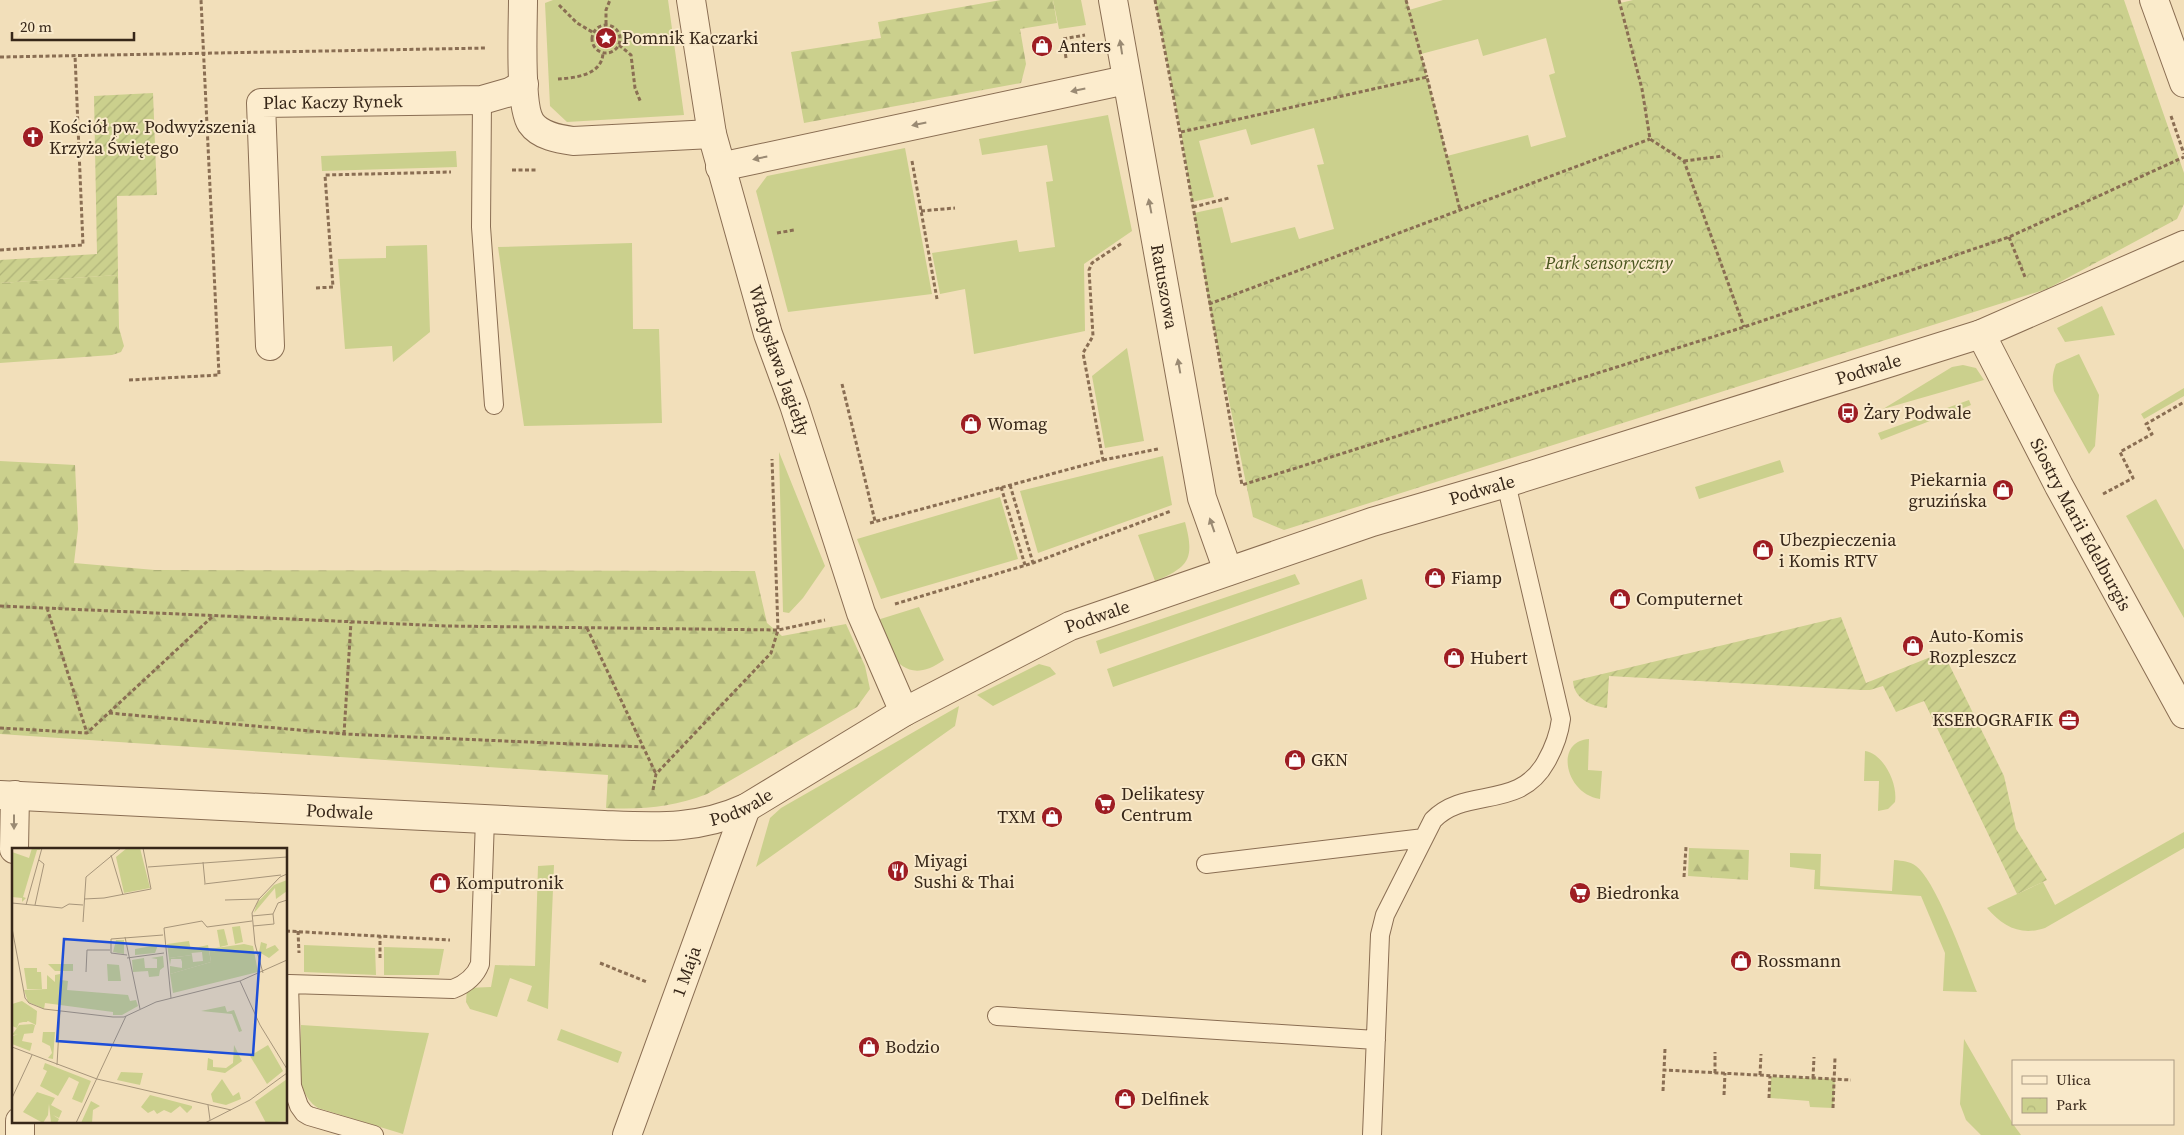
<svg xmlns="http://www.w3.org/2000/svg" width="2184" height="1135" font-family="'Source Serif 4',serif">
<style>
.grass{fill:#cbd08d}
.forest{fill:url(#forest-firs)}
.park{fill:url(#park-crowns)}
.garden{fill:url(#garden-furrows)}
.lines{fill:none;stroke-linecap:round;stroke-linejoin:round}
.service-casing{stroke:#8a6e53;stroke-width:20}
.minor-casing{stroke:#8a6e53;stroke-width:30}
.path{stroke:#8a6e53;stroke-width:3;stroke-dasharray:4 2.5;stroke-linecap:butt}
.service{stroke:#fceccd;stroke-width:18}
.minor{stroke:#fceccd;stroke-width:28}
.oneway{fill:#9a8a73}
.labels{text-anchor:middle;stroke-width:4;stroke-linejoin:round;paint-order:stroke}
.poi-label{font-size:18px;fill:#372719;stroke:#f9e9ca;text-anchor:start}
.street-label{font-size:18px;fill:#372719;stroke:#f9e9ca}
.park-label{font-size:18px;font-style:italic;fill:#49551e;stroke:#f9e9ca}
.inset-road{fill:none;stroke:#a7957a;stroke-width:1}
.view{fill:#1d4ed8;fill-opacity:0.15;stroke:#1d4ed8;stroke-width:2.5}
.inset-edge{fill:none;stroke:#372719;stroke-width:2.5}
</style>
<defs>
<pattern id="forest-firs" width="22" height="20" patternUnits="userSpaceOnUse" patternTransform="scale(1.25)"><rect width="22" height="20" fill="#cbd08d"/><path d="M5 1l3.5 6h-7zM16 11l3.5 6h-7z" fill="#afb379"/></pattern>
<pattern id="park-crowns" width="20" height="18" patternUnits="userSpaceOnUse" patternTransform="scale(1.25)"><rect width="20" height="18" fill="#cbd08d"/><path d="M2 6a3 3 0 1 1 6 0M12 15a3 3 0 1 1 6 0" fill="none" stroke="#afb379"/></pattern>
<pattern id="garden-furrows" width="10" height="10" patternUnits="userSpaceOnUse" patternTransform="scale(1.25)"><rect width="10" height="10" fill="#cbd08d"/><path d="M-1 1l2-2M0 10L10 0M9 11l2-2" fill="none" stroke="#afb379"/></pattern>
</defs>
<rect width="100%" height="100%" fill="#f2dfba"/>
<path class="grass" d="M 553,0 L 668,0 L 684,115 L 567,122 L 550,106 L 545,3 Z
M 1053,0 L 1081,0 L 1086,25 L 1059,29 Z
M 1443,0 L 1619,0 L 1642,89 L 1650,139 L 1209,304 L 1194,213 L 1222,207 L 1231,243 L 1295,227 L 1299,239 L 1334,229 L 1317,165 L 1324,164 L 1314,128 L 1251,145 L 1246,129 L 1199,141 L 1214,197 L 1192,202 L 1181,132 L 1427,77 L 1447,156 L 1528,135 L 1531,147 L 1566,137 L 1549,75 L 1555,73 L 1546,38 L 1483,56 L 1478,39 L 1421,54 L 1409,10 Z
M 1108,115 L 1132,231 L 1084,264 L 1085,331 L 974,354 L 965,289 L 940,294 L 932,253 L 1017,240 L 1019,252 L 1055,247 L 1046,182 L 1053,181 L 1047,145 L 982,155 L 979,139 Z
M 905,148 L 932,294 L 788,312 L 756,191 L 767,176 Z
M 456,151 L 457,167 L 322,171 L 321,156 Z
M 632,243 L 633,329 L 659,329 L 662,423 L 524,426 L 498,247 Z
M 427,245 L 430,332 L 393,362 L 392,346 L 345,349 L 338,259 L 386,258 L 386,246 Z
M 2102,306 L 2115,335 L 2065,342 L 2057,328 Z
M 1127,348 L 1144,441 L 1105,448 L 1092,376 Z
M 2079,354 L 2099,395 L 2095,446 L 2089,454 L 2054,391 C 2052,381 2052,374 2056,364 Z
M 1963,365 L 1976,368 L 1984,380 L 1883,409 L 1952,367 Z
M 2184,388 L 2184,396 L 2144,419 L 2141,414 Z
M 1969,400 L 1971,405 L 1881,440 L 1878,433 Z
M 779,452 L 825,566 L 803,598 L 789,613 L 783,612 Z
M 1163,456 L 1172,505 L 1038,553 L 1020,491 Z
M 1780,460 L 1784,472 L 1699,499 L 1695,487 Z
M 1000,497 L 1018,559 L 881,599 L 857,539 Z
M 2156,499 L 2184,550 L 2184,618 L 2126,516 Z
M 1185,522 C 1195,559 1189,567 1155,581 L 1138,535 Z
M 1295,574 L 1300,584 L 1100,654 L 1096,641 Z
M 1362,579 L 1367,599 L 1113,687 L 1107,669 Z
M 919,607 L 944,660 C 903,689 889,653 874,621 Z
M 1039,664 L 1050,667 L 1056,674 L 993,706 L 977,695 Z
M 959,706 L 955,726 L 756,867 L 770,818 L 781,808 Z
M 1589,739 L 1588,770 L 1602,771 L 1600,799 C 1565,794 1554,741 1589,739 Z
M 1865,751 C 1884,754 1898,784 1895,802 L 1888,809 L 1878,811 L 1879,781 L 1864,781 Z
M 2184,832 L 2184,848 L 2045,928 C 2021,936 2003,927 1987,908 L 2043,882 L 2055,905 Z
M 1790,853 L 1821,854 L 1820,886 L 1892,891 L 1894,860 C 1903,861 1909,861 1916,866 C 1937,882 1966,965 1977,992 L 1943,991 L 1945,953 L 1921,896 L 1814,889 L 1815,870 L 1790,867 Z
M 554,865 L 548,1009 L 527,1001 L 532,986 L 510,978 L 497,1017 L 470,1009 L 466,1002 L 467,988 L 491,987 L 495,965 L 535,966 L 538,866 Z
M 304,945 L 375,948 L 376,975 L 304,972 Z
M 384,947 L 444,949 L 439,975 L 384,975 Z
M 301,1025 L 429,1033 L 403,1134 L 318,1108 C 292,1091 301,1053 301,1025 Z
M 561,1029 L 622,1052 L 618,1063 L 557,1040 Z
M 1964,1039 L 2013,1124 L 2021,1135 L 1981,1135 L 1966,1120 L 1960,1104 Z
M 1771,1077 L 1835,1079 L 1833,1108 L 1810,1107 L 1809,1101 L 1770,1098 Z"/>
<path class="forest" d="M 1001,0 L 1053,0 L 1057,23 L 1020,29 L 1026,64 L 1021,83 L 804,123 L 791,52 L 881,38 L 878,22 Z
M 1155,0 L 1407,0 L 1427,77 L 1181,132 Z
M 118,275 L 119,328 L 124,346 L 121,352 L 112,355 L 0,363 L 0,283 Z
M 0,461 L 75,465 L 78,529 L 74,563 L 155,570 L 755,571 L 767,623 L 782,636 L 846,624 L 865,666 L 870,689 L 857,707 L 707,794 C 673,807 642,810 606,808 L 608,775 L 0,734 Z
M 1689,848 L 1749,850 L 1748,880 L 1688,876 Z"/>
<path class="park" d="M 1633,0 L 2124,0 L 2184,173 L 2184,204 L 2177,219 L 2047,289 L 1284,530 L 1253,517 L 1209,304 L 1649,139 L 1642,89 L 1620,3 Z"/>
<path class="garden" d="M 153,93 L 157,195 L 117,196 L 118,275 L 0,283 L 0,260 L 97,254 L 94,96 Z
M 1841,617 L 1866,683 L 1943,652 L 2004,776 L 2016,829 L 2047,880 L 2017,894 L 1924,701 L 1896,712 L 1883,686 L 1870,690 L 1861,690 L 1609,676 L 1607,708 C 1591,706 1574,699 1573,681 Z"/>
<g class="lines">
<g class="service-casing">
<path id="service" d="M 482,100 L 481,227 L 494,405
M 1206,864 L 1424,838
M 997,1016 L 1376,1040
M 374,1135 L 309,1116 L 304,1113 L 299,1106 L 292,1086 L 289,984 L 453,989 C 466,984 475,977 480,964 L 485,819
M 1372,1135 L 1380,935 L 1385,915 L 1433,820 C 1466,786 1519,811 1546,762 C 1554,748 1559,735 1561,719 L 1506,483"/>
</g>
<g class="minor-casing">
<g id="minor">
<path d="M 523,0 C 523,24 519,106 531,123 C 540,136 559,139 573,141 L 712,134"/>
<path id="s1" d="M 691,0 L 712,134 L 768,334 L 794,405 L 861,613 L 904,712"/>
<path id="s2" d="M 1113,0 L 1202,498 L 1228,571"/>
<path d="M 2154,0 L 2184,83"/>
<path d="M 720,167 L 1126,80"/>
<path id="s3" d="M 1981,334 L 2059,486 L 2184,714"/>
<path id="s4" d="M 270,346 L 261,103 L 482,100 L 510,92 L 524,84"/>
<path id="s5" d="M 0,795 L 604,825 C 656,827 698,830 746,808 L 904,712 L 1070,626 L 1372,522 L 1506,483 L 1981,334 L 2184,245"/>
<path d="M 14,849 L 15,795"/>
<path d="M 20,1121 L 20,1135"/>
<path id="s6" d="M 627,1135 L 746,808"/>
</g>
</g>
<path class="path" d="M 1155,0 C 1187,161 1212,323 1242,485 L 1744,327 L 2009,237 L 2184,157
M 1406,0 L 1427,77
M 1619,0 L 1642,89 L 1650,139 L 1684,161 L 1744,327
M 559,5 L 577,23 L 594,33
M 606,24 L 606,10 L 610,0
M592 39a14 14 0 1 1 28 0a14 14 0 1 1-28 0Z
M 619,45 L 631,55 L 635,88 L 641,103
M 0,57 L 487,48
M 1066,58 L 1063,39 L 1085,35
M 558,79 C 575,78 603,75 603,52
M 2171,116 L 2184,154
M 1181,132 L 1427,77 L 1460,210
M 912,161 L 937,299
M 1684,161 L 1723,156
M 512,170 L 536,170
M 1193,207 L 1229,198
M 921,211 L 955,208
M 777,233 L 794,230
M 2009,237 L 2025,277
M 0,250 L 83,245 L 75,55
M 316,288 L 333,287 L 325,175 L 451,172
M 1209,304 L 1650,139
M 129,380 L 219,375 L 201,0
M 842,384 L 875,521
M 1103,460 L 1158,449
M 1010,485 L 1033,563
M 1001,487 L 1025,565
M 2103,494 L 2133,478 L 2120,452 L 2152,434 L 2146,424 L 2184,402
M 870,523 L 1103,460 L 1083,353 L 1093,336 L 1089,270 L 1092,263 L 1122,243
M 895,604 L 1033,563 L 1171,511
M 0,606 L 446,626 L 778,630 L 825,620
M 47,608 L 87,733
M 587,628 L 656,774
M 109,713 L 344,734 L 643,747
M 0,728 L 87,733 L 213,616
M 344,734 L 351,622
M 653,790 L 656,774 L 771,653 L 778,630 L 772,459
M 1684,877 L 1686,847
M 286,931 L 450,940
M 298,931 L 299,953
M 380,958 L 380,936
M 600,963 L 647,982
M 1665,1049 L 1664,1070 L 1851,1080
M 1715,1073 L 1715,1052
M 1760,1075 L 1761,1054
M 1813,1078 L 1814,1057
M 1663,1091 L 1664,1070
M 1724,1095 L 1725,1073
M 1769,1098 L 1770,1076
M 1833,1108 L 1835,1058"/>
<use href="#service" class="service"/>
<use href="#minor" class="minor"/>
</g>
<defs><path id="oneway-solid" d="M-6-.8H1V-3.2L6.5 0L1 3.2V.8H-6Z" transform="scale(1.25)"/></defs>
<g class="oneway">
<use href="#oneway-solid" transform="translate(1121 47) rotate(-99)"/>
<use href="#oneway-solid" transform="translate(1078 90) rotate(168)"/>
<use href="#oneway-solid" transform="translate(919 124) rotate(168)"/>
<use href="#oneway-solid" transform="translate(760 158) rotate(168)"/>
<use href="#oneway-solid" transform="translate(1150 206) rotate(-101)"/>
<use href="#oneway-solid" transform="translate(1179 366) rotate(-100)"/>
<use href="#oneway-solid" transform="translate(1212 525) rotate(-109)"/>
<use href="#oneway-solid" transform="translate(14 822) rotate(90)"/>
</g>
<defs>
<g id="sight-disc" transform="scale(1.125)"><circle r="9.5" fill="#9e1d23" stroke="#f9e9ca"/><path d="M0-6L1.8-2.2L6-1.7L2.9 1.2L3.7 5.4L0 3.3L-3.7 5.4L-2.9 1.2L-6-1.7L-1.8-2.2Z" fill="#fff"/></g>
<g id="shop-disc" transform="scale(1.125)"><circle r="9.5" fill="#9e1d23" stroke="#f9e9ca"/><path d="M-5-2.5h2.3a2.7 3.5 0 0 1 5.4 0H5L5.5 6h-11ZM-1.5-2.5h3a1.5 2.3 0 0 0-3 0Z" fill="#fff"/></g>
<g id="church-disc" transform="scale(1.125)"><circle r="9.5" fill="#9e1d23" stroke="#f9e9ca"/><path d="M-1.2-6h2.4v3.5h3.3v2.4h-3.3V6h-2.4V-.1h-3.3v-2.4h3.3Z" fill="#fff"/></g>
<g id="bus-disc" transform="scale(1.125)"><circle r="9.5" fill="#9e1d23" stroke="#f9e9ca"/><path d="M-5-6H5V4H4V6H2V4H-2V6H-4V4H-5ZM-3.5-4V0h7V-4ZM-3.5 1.2v1.5H-2V1.2ZM2 1.2v1.5H3.5V1.2Z" fill="#fff"/></g>
<g id="office-disc" transform="scale(1.125)"><circle r="9.5" fill="#9e1d23" stroke="#f9e9ca"/><path d="M-6-3h4V-5.5h4V-3h4V5H-6ZM-1-4.5V-3h2v-1.5ZM-6 0V1H6V0Z" fill="#fff"/></g>
<g id="supermarket-disc" transform="scale(1.125)"><circle r="9.5" fill="#9e1d23" stroke="#f9e9ca"/><path d="M-6-5.5h2.5l.6 2H6L4.5 2H-2.5L-4.4-4H-6ZM-1.5 3.2a1.3 1.3 0 1 0 .1 0ZM3 3.2a1.3 1.3 0 1 0 .1 0Z" fill="#fff"/></g>
<g id="restaurant-disc" transform="scale(1.125)"><circle r="9.5" fill="#9e1d23" stroke="#f9e9ca"/><path d="M-5-6h1v4h1v-4h1v4h1v-4h1v5L-1.5 .5V6h-2V.5L-5-1ZM5-6V6H3V1.5H1.5Q1.5-4 5-6Z" fill="#fff"/></g>
</defs>
<g fill-rule="evenodd">
<use href="#sight-disc" x="606" y="38"/>
<use href="#shop-disc" x="1042" y="46"/>
<use href="#church-disc" x="33" y="137"/>
<use href="#bus-disc" x="1848" y="413"/>
<use href="#shop-disc" x="971" y="424"/>
<use href="#shop-disc" x="2003" y="490"/>
<use href="#shop-disc" x="1763" y="550"/>
<use href="#shop-disc" x="1435" y="578"/>
<use href="#shop-disc" x="1620" y="599"/>
<use href="#shop-disc" x="1913" y="646"/>
<use href="#shop-disc" x="1454" y="658"/>
<use href="#office-disc" x="2069" y="720"/>
<use href="#shop-disc" x="1295" y="760"/>
<use href="#supermarket-disc" x="1105" y="804"/>
<use href="#shop-disc" x="1052" y="817"/>
<use href="#restaurant-disc" x="898" y="871"/>
<use href="#shop-disc" x="440" y="883"/>
<use href="#supermarket-disc" x="1580" y="893"/>
<use href="#shop-disc" x="1741" y="961"/>
<use href="#shop-disc" x="869" y="1047"/>
<use href="#shop-disc" x="1125" y="1099"/>
</g>
<g class="labels">
<g class="poi-label">
<text x="622" y="44">Pomnik Kaczarki</text>
<text x="1058" y="52">Anters</text>
<text x="49" y="133">Kościół pw. Podwyższenia<tspan x="49" dy="21">Krzyża Świętego</tspan></text>
<text x="1864" y="419">Żary Podwale</text>
<text x="987" y="430">Womag</text>
<text x="1987" y="486" text-anchor="end">Piekarnia<tspan x="1987" dy="21">gruzińska</tspan></text>
<text x="1779" y="546">Ubezpieczenia<tspan x="1779" dy="21">i Komis RTV</tspan></text>
<text x="1451" y="584">Fiamp</text>
<text x="1636" y="605">Computernet</text>
<text x="1929" y="642">Auto-Komis<tspan x="1929" dy="21">Rozpleszcz</tspan></text>
<text x="1470" y="664">Hubert</text>
<text x="2053" y="726" text-anchor="end">KSEROGRAFIK</text>
<text x="1311" y="766">GKN</text>
<text x="1121" y="800">Delikatesy<tspan x="1121" dy="21">Centrum</tspan></text>
<text x="1036" y="823" text-anchor="end">TXM</text>
<text x="914" y="867">Miyagi<tspan x="914" dy="21">Sushi &amp; Thai</tspan></text>
<text x="456" y="889">Komputronik</text>
<text x="1596" y="899">Biedronka</text>
<text x="1757" y="967">Rossmann</text>
<text x="885" y="1053">Bodzio</text>
<text x="1141" y="1105">Delfinek</text>
</g>
<g class="street-label">
<text dy="6" stroke="none"><textPath href="#s4" startOffset="315">Plac Kaczy Rynek</textPath></text>
<text dy="6" stroke="none"><textPath href="#s2" startOffset="291">Ratuszowa</textPath></text>
<text dy="6" stroke="none"><textPath href="#s1" startOffset="372">Władysława Jagiełły</textPath></text>
<text dy="6" stroke="none"><textPath href="#s5" startOffset="1960">Podwale</textPath></text>
<text dy="6" stroke="none"><textPath href="#s5" startOffset="1555">Podwale</textPath></text>
<text dy="6" stroke="none"><textPath href="#s3" startOffset="215">Siostry Marii Edelburgis</textPath></text>
<text dy="6" stroke="none"><textPath href="#s5" startOffset="1150">Podwale</textPath></text>
<text dy="6" stroke="none"><textPath href="#s5" startOffset="745">Podwale</textPath></text>
<text dy="6" stroke="none"><textPath href="#s5" startOffset="340">Podwale</textPath></text>
<text dy="6" stroke="none"><textPath href="#s6" startOffset="174">1 Maja</textPath></text>
</g>
<g class="park-label">
<text x="1609" y="269">Park sensoryczny</text>
</g>
</g>
<g transform="translate(12 848)">
<rect width="275" height="275" fill="#f2dfba"/>
<path d="M 20,0 L 28,0 L 28,2 L 25,2 L 11,49 L 14,50 L 10,54 L 10,50 L 0,49 L 0,4 L 17,10 ZM 115,0 L 128,0 L 138,40 L 112,45 L 104,9 ZM 275,32 L 275,43 L 264,51 L 263,40 L 242,65 L 245,55 L 262,37 ZM 104,92 L 112,92 L 112,106 L 101,104 ZM 196,97 L 199,114 L 158,126 L 158,118 L 170,120 L 170,114 L 169,111 L 159,111 L 158,117 L 157,110 L 180,107 L 181,114 L 191,113 L 190,104 L 179,105 L 178,101 ZM 151,108 L 152,119 L 148,122 L 147,128 L 137,129 L 136,123 L 121,124 L 120,112 L 132,110 L 133,120 L 145,120 L 145,111 L 139,110 ZM 95,116 L 107,117 L 109,133 L 96,133 ZM 10,153 L 25,163 L 24,177 L 16,173 L 7,175 L 5,180 L 0,178 L 0,156 ZM 13,183 L 10,193 L 20,195 L 18,203 L 0,196 L 1,188 ZM 222,197 L 230,213 L 213,225 L 195,222 L 196,210 L 201,212 L 201,219 L 214,220 L 221,215 ZM 33,215 L 79,233 L 70,255 L 60,251 L 67,234 L 57,229 L 46,248 L 28,238 L 35,223 L 31,221 ZM 109,224 L 131,225 L 128,237 L 105,232 ZM 210,231 L 221,248 L 227,244 L 229,251 L 214,257 L 201,254 L 199,246 ZM 25,244 L 43,250 L 39,257 L 50,263 L 47,270 L 41,267 L 47,271 L 45,275 L 39,275 L 37,256 L 36,267 L 31,275 L 11,264 ZM 79,253 L 88,258 L 81,262 L 80,275 L 69,275 Z" fill="#cbd08d"/>
<path d="M 228,78 L 231,94 L 223,96 L 220,79 ZM 212,81 L 216,97 L 208,99 L 205,82 ZM 177,93 L 180,107 L 157,110 L 155,96 ZM 249,94 L 255,96 L 254,101 L 263,97 L 267,102 L 257,110 L 247,104 ZM 146,97 L 143,105 L 123,107 L 123,101 ZM 36,116 L 61,116 L 61,123 L 43,123 ZM 48,126 L 49,132 L 56,133 L 55,142 L 116,147 L 118,153 L 124,152 L 126,158 L 110,167 L 101,167 L 101,164 L 33,155 L 32,161 L 16,154 L 12,142 L 35,141 L 35,127 L 43,134 L 43,127 ZM 11,157 L 19,161 L 15,174 L 7,174 ZM 20,176 L 23,177 L 21,185 L 0,187 L 7,177 ZM 31,184 L 43,184 L 41,211 L 36,210 L 40,205 L 38,198 L 30,194 ZM 138,247 L 180,258 L 180,260 L 175,265 L 168,258 L 159,265 L 152,262 L 145,266 L 142,262 L 136,265 L 129,259 Z" fill="#cbd08d"/>
<path d="M 232,96 L 241,98 L 246,124 L 161,145 L 158,126 L 199,114 L 197,101 Z" fill="#cbd08d"/>
<path d="M 12,120 L 25,120 L 25,124 L 29,124 L 30,141 L 15,141 ZM 213,158 L 215,164 L 222,162 L 230,183 L 227,184 L 220,166 L 189,163 ZM 256,197 L 271,223 L 255,236 L 238,208 ZM 275,231 L 275,273 L 254,275 L 243,254 Z" fill="#cbd08d"/>
<path class="inset-road" d="M 131,0 L 139,41M 99,7 L 111,47M 191,14 L 193,35M 136,19 L 275,9M 192,36 L 269,27M 72,51 L 92,50 L 139,41M 213,52 L 247,51M 0,55 L 50,60 L 57,56 L 71,57M 14,57 L 30,0M 23,57 L 32,16 L 27,12M 261,66 L 266,55 L 275,52M 240,68 L 261,66 L 262,76 L 241,78M 71,74 L 74,29 L 109,0M 0,80 L 13,150 L 17,155 L 32,161 L 101,169 L 112,169 L 144,154 L 228,133 L 275,112M 113,89 L 128,161M 115,107 L 99,105 L 99,91 L 151,87M 115,110 L 152,105M 74,124 L 75,102 L 98,102M 251,125 L 243,96 L 240,65 L 247,51 L 268,29 L 275,26M 228,133 L 248,177 L 275,221M 159,150 L 152,80 L 190,73 L 195,79 L 240,73M 0,199 L 85,231 L 219,262M 45,217 L 48,163M 0,250 L 20,207M 196,257 L 198,272M 64,275 L 114,168M 193,275 L 238,252 L 275,225"/>
<path class="view" d="M 52,91 L 248,105 L 241,207 L 45,193 Z"/>
<rect width="275" height="275" class="inset-edge"/>
</g>
<rect x="2012" y="1060" width="162" height="65" fill="#f9e9ca" stroke="#ab9b83"/>
<rect x="2022" y="1076" width="25" height="8" fill="#fceccd" stroke="#ab9b83"/>
<text x="2056" y="1085" font-size="15" fill="#372719">Ulica</text>
<rect x="2022" y="1098" width="25" height="15" fill="url(#park-crowns)" stroke="#ab9b83"/>
<text x="2056" y="1110" font-size="15" fill="#372719">Park</text>
<path d="M12 32v8h122v-8" fill="none" stroke="#372719" stroke-width="2.5"/>
<text x="20" y="32" font-size="15" fill="#372719" stroke="#f9e9ca" stroke-width="4" paint-order="stroke">20 m</text>
</svg>
